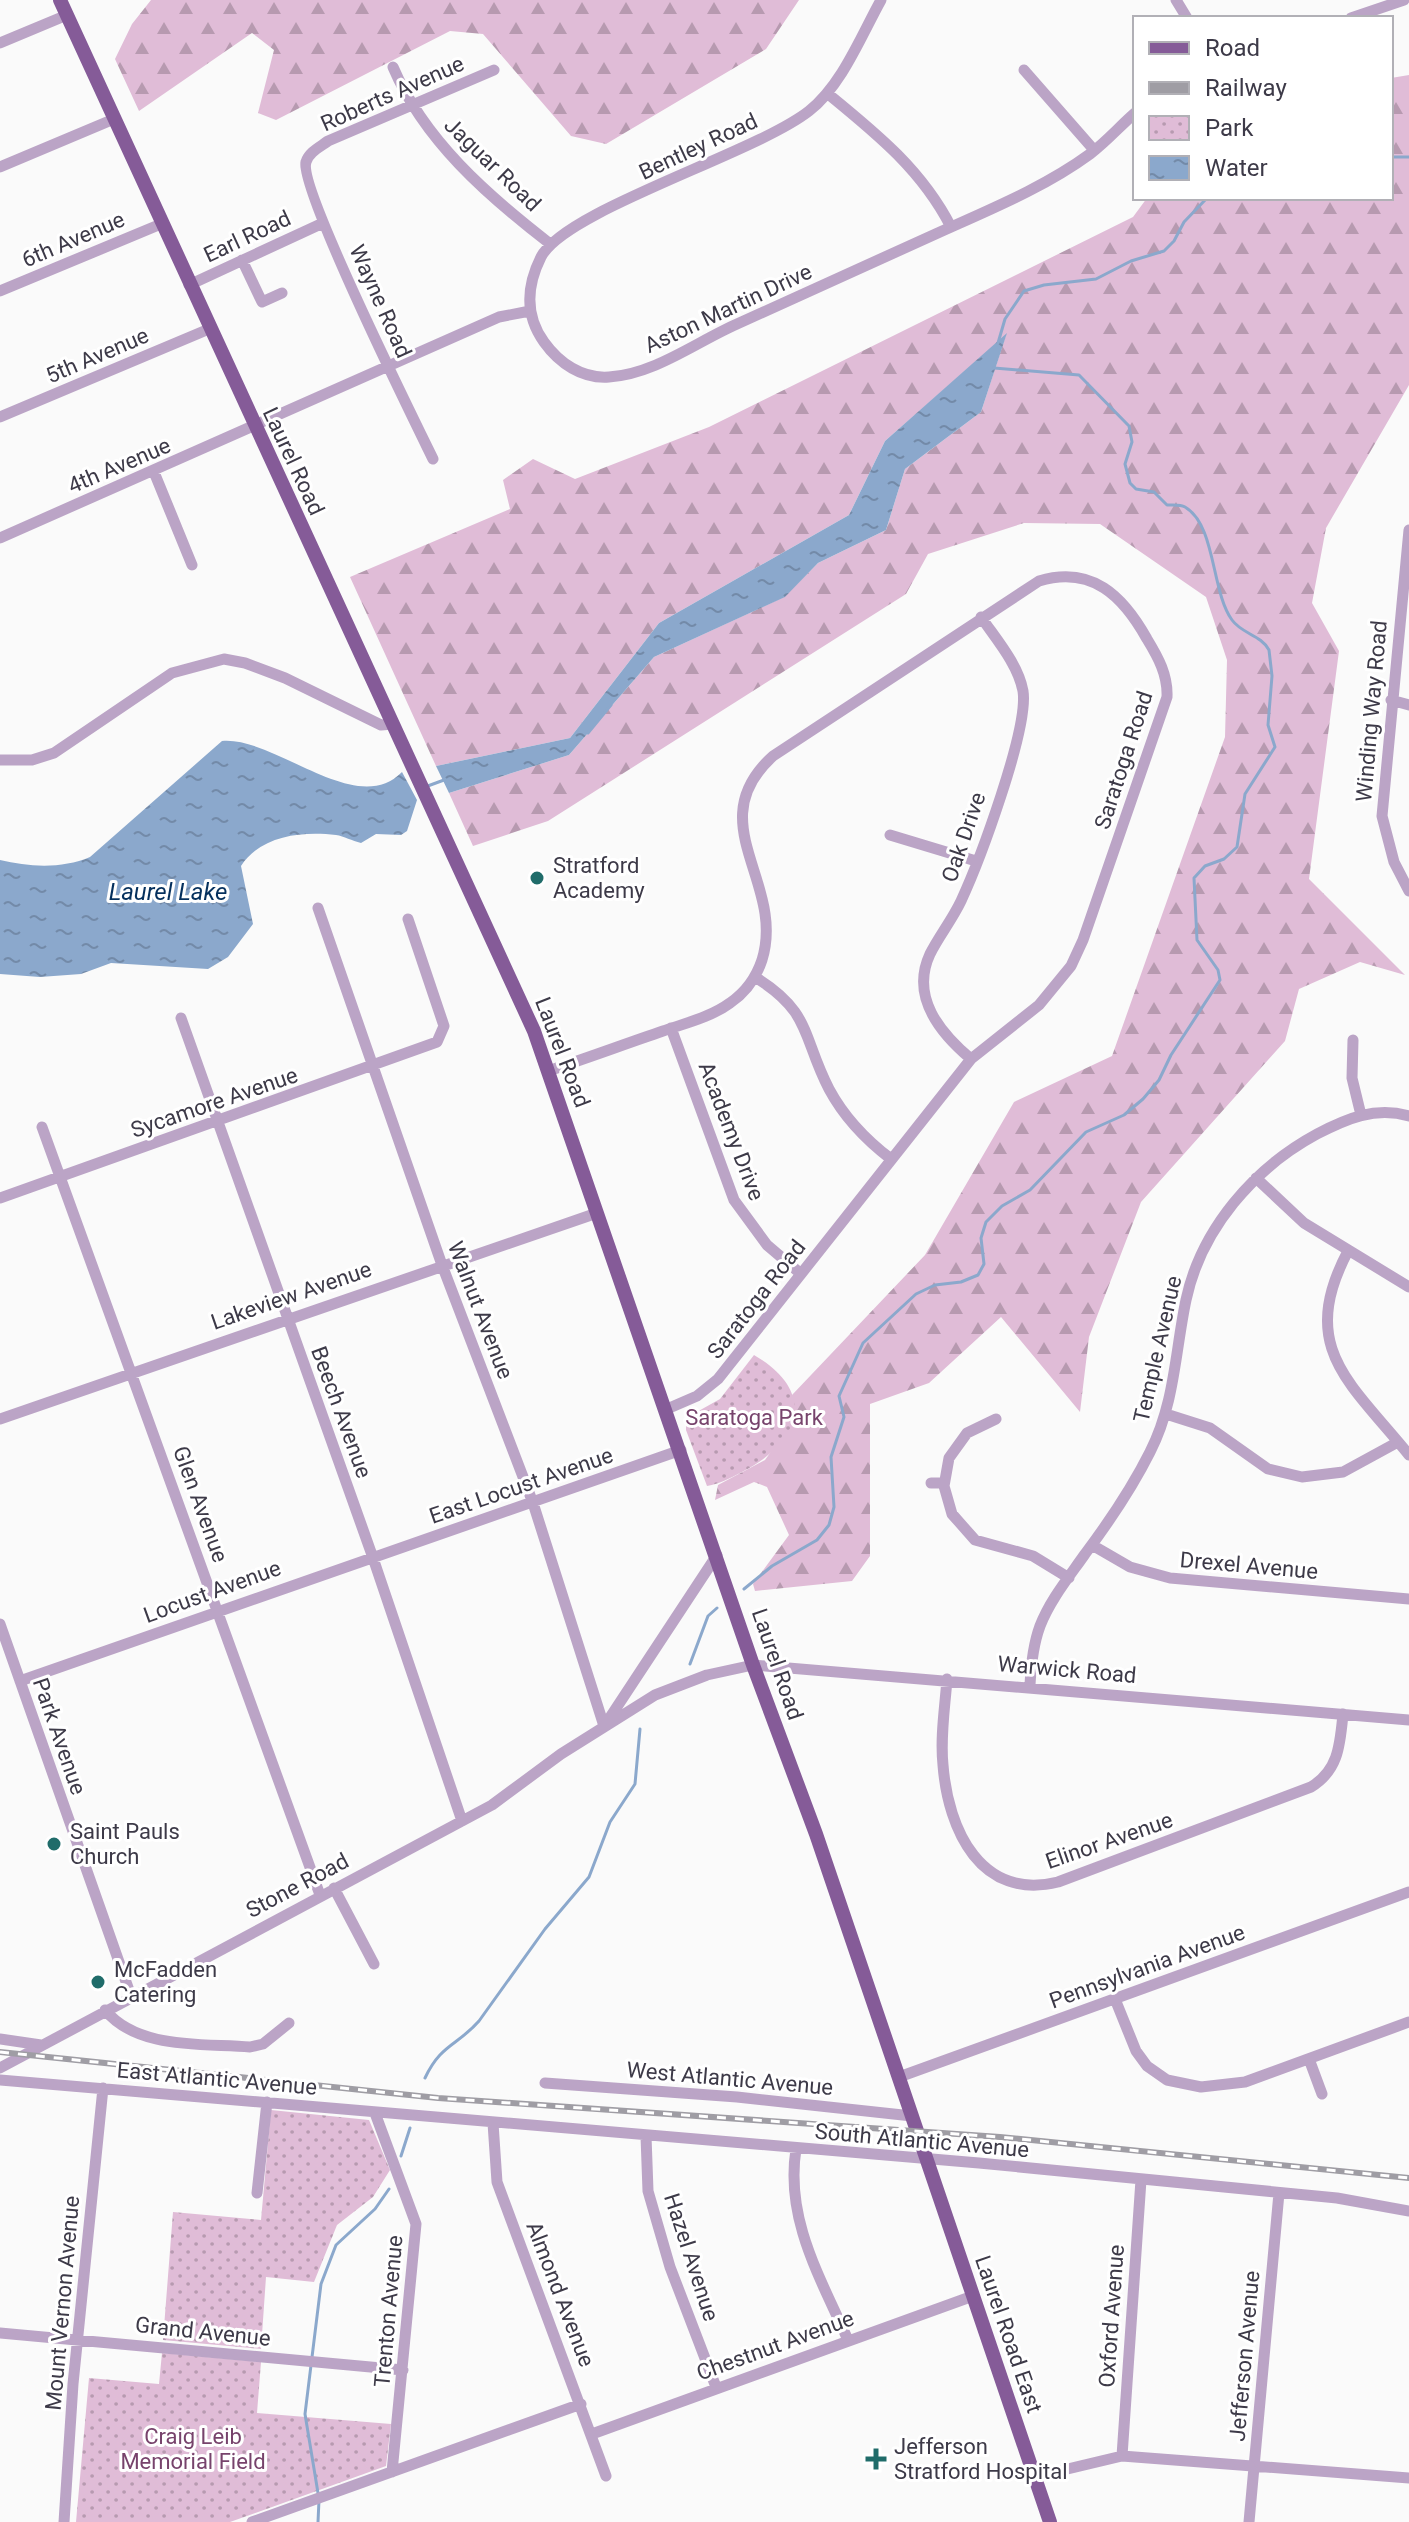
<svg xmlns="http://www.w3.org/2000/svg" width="1409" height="2522" font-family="Roboto,sans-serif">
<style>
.forest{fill:url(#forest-firs)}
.park{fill:url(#park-dots)}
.water{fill:url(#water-ripples)}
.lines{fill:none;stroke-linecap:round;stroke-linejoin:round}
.stream{stroke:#8ba8cc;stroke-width:3}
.minor{stroke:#bba4c6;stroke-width:11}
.major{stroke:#855b98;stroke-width:14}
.rail-casing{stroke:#9f9da4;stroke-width:6}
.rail{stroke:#fff;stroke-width:3;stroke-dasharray:9;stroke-linecap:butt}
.poi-dot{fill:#206c6a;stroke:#fff;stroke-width:3}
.labels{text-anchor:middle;stroke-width:6;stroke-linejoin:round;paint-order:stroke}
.street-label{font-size:22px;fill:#3d3a48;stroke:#fff}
.poi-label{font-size:22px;fill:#3d3a48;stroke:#fff;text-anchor:start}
.park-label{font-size:22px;fill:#77436c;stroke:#fff}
.water-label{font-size:24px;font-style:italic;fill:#05305d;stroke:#fff}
</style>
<defs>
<pattern id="forest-firs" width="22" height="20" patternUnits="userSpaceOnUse" patternTransform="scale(2)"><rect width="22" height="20" fill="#e0bcd7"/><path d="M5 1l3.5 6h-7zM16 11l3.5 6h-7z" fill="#b79ab0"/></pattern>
<pattern id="park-dots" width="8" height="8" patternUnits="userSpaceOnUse" patternTransform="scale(2)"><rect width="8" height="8" fill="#e0bcd7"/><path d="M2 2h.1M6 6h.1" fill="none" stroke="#b79ab0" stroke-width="1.8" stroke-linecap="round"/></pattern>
<pattern id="water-ripples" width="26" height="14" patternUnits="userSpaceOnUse" patternTransform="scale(2)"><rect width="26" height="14" fill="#8ba8cc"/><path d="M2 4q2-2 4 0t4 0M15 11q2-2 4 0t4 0" fill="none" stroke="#738aa8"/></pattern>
</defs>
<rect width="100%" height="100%" fill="#fafafa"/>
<path class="forest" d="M 151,0 L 799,0 L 766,49 L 606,144 L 571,136 L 483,34 L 450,31 L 276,120 L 258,113 L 274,50 L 252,33 L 139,111 L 115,59 L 132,24 Z
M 1409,75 L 1409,385 L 1326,528 L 1312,603 L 1339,651 L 1309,879 L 1405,975 L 1360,962 L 1299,989 L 1285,1041 L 1141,1202 L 1089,1337 L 1080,1412 L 1001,1317 L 929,1383 L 870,1404 L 870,1556 L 852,1581 L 755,1591 L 753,1584 L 789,1535 L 767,1487 L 754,1482 L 715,1500 L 718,1485 L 765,1460 L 793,1421 L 792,1395 L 925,1255 L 1014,1102 L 1112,1056 L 1225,737 L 1227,660 L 1206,597 L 1100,524 L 1024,523 L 928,554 L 906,594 L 548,821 L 473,846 L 449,793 L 569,755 L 654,657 L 784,597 L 818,563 L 886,530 L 905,469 L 981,412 L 1006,335 L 885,441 L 849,515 L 659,623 L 570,738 L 436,766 L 350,577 L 510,509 L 503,480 L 533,459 L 575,479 L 709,427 L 1133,217 L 1147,198 L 1391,198 L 1391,78 Z"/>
<path class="park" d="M 754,1355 C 818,1392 801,1442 742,1472 C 730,1478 720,1484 707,1486 L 686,1430 L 686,1418 L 720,1399 Z
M 271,2110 L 369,2120 L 390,2170 L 373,2197 L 337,2225 L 314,2282 L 266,2277 L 261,2349 L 163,2340 L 173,2212 L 261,2220 Z
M 162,2353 L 261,2362 L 257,2413 L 391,2424 L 386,2466 L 230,2522 L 76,2522 L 89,2378 L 159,2384 Z"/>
<path class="water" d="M 1007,333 L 981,412 L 905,469 L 886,530 L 818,563 L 785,597 L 654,657 L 569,755 L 449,793 L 436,766 L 570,738 L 659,623 L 849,515 L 885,441 Z
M 222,741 C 275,736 356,819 402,772 L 417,800 L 407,831 L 401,835 L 376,834 L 361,843 C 352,841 344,836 336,835 C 303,831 261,835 241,866 L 253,924 L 228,957 L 208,969 L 111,963 L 81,974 L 40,977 L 0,974 L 0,860 C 29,867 62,869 90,857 Z"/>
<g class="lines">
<path class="stream" d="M 1391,157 L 1409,157
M 998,343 L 1005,319 L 1024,291 L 1044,285 L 1096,279 L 1131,261 L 1164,251 L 1174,241 L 1184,222 L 1207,198
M 588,733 L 611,705
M 425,787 L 444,780
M 744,1589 L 772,1566 L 817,1540 L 829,1525 L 834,1507 L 831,1457 L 844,1417 L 839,1396 L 863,1343 L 916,1294 L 935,1285 L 961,1282 L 978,1275 L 984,1264 L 981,1238 L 986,1222 L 1002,1206 L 1030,1190 L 1086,1132 L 1124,1115 L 1143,1099 L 1159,1080 L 1171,1055 L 1220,980 L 1218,970 L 1197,940 L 1194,878 L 1205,866 L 1224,859 L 1237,847 L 1245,794 L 1275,747 L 1268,725 L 1272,676 L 1269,650 C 1261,635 1242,634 1232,620 C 1211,591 1216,525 1185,507 C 1180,504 1173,505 1167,505 L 1154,492 L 1136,489 L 1130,483 L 1125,464 L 1132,442 L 1129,426 L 1079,375 L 994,368
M 690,1664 L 708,1616 L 717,1608
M 425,2078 C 441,2044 457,2046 479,2021 L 545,1929 L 589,1877 L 610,1822 L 635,1784 L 640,1729
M 401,2156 L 410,2128
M 318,2493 L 305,2414 L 321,2284 L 336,2245 L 375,2209 L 389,2189
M 318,2522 L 319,2500"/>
<path class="minor" d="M 881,0 C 861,36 842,85 809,111 C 754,154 565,210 541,257 C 527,285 524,314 544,342 C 559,363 582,379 609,377 C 655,374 696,342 737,324 C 804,293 872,263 940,232 C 991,209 1045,187 1090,154 C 1106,142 1120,126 1135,113
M 1176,0 L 1187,18
M 1351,18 L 1404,0
M 0,43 L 67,15
M 393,67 C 424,140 487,195 549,243
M 1024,70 L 1094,150
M 827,93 C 876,133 922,170 951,227
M 0,167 L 114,119
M 242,260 L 262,302 L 282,293
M 189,285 L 323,223
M 0,291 L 161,224
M 0,417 L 209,329
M 433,459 C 415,422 298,186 306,162 C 309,152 320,147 328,141 L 494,70
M 154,472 L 192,565
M 1409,530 L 1382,816 L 1394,862 L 1409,891
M 0,538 L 499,317 L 530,311
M 1391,700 L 1409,705
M 0,760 L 32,760 L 54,753 L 172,673 L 224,659 L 245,663 L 285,678 L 381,725 L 393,724
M 890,835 L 976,861
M 318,908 L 442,1265 L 533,1503 L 604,1726
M 755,977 C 812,1012 802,1037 829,1089 C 844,1117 866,1140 891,1159
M 181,1018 L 372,1555 L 462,1821
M 671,1028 L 734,1200 L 767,1245 L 801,1274
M 1353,1040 L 1352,1078 L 1361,1115
M 971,1059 C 940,1033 910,997 930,954 C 939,936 952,920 961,901 C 979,862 1029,729 1023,691 C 1018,664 996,639 981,617
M 548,1071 C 587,1058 625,1044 663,1031 C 686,1023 711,1017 730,1003 C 746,992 756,978 762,960 C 786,882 699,823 773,756 L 1039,581 C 1092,565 1123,596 1147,639 C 1158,657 1168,675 1167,697 L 1083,940 L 1071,966 L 1039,1005 L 971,1059 L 718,1379 L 697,1396 L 667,1409
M 42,1127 L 320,1895
M 1256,1178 L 1304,1223 L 1409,1287
M 0,1198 L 437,1042 L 444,1026 L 408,919
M 1348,1251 C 1297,1348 1350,1382 1409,1455
M 1166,1414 L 1210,1428 L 1268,1469 L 1302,1477 L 1343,1472 L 1398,1442
M 0,1419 L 597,1213
M 996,1419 L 967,1433 L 949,1458 L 944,1486 L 952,1514 L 975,1540 L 1033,1556 L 1069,1578
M 931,1483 L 944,1483
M 1092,1545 L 1130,1567 L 1170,1578 L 1409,1599
M 0,1624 L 131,1996
M 947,1679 C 945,1707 940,1737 943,1765 C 948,1830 981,1901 1058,1882 L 1311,1787 C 1339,1770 1340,1744 1343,1714
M 20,1681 L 681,1450
M 1030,1685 C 1031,1665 1033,1645 1040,1626 C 1050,1600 1069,1577 1085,1554 C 1109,1522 1132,1488 1150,1452 C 1175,1403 1175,1352 1186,1300 C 1201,1229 1254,1168 1317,1134 C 1346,1119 1375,1106 1409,1116
M 605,1725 L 717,1555
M 334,1888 L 374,1964
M 1115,1999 L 1136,2051 L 1147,2066 L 1167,2080 L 1201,2087 L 1245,2082 L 1409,2022
M 105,2010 C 138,2050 203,2043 250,2047 L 263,2044 L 289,2023
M 0,2039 L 41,2045
M 1309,2059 L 1322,2094
M 0,2068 L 492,1805 L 561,1754 L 655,1695 L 707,1675 L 753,1665 L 1409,1720
M 899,2077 L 1409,1892
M 0,2080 L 979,2163 L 1337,2198 L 1409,2211
M 545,2083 L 737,2097 L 912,2116
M 375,2113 L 416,2224 L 392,2472
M 493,2123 L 497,2182 L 606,2476
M 646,2136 L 648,2191 L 670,2267 L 716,2387
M 796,2149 C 785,2219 820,2277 848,2340
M 257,2193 L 267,2102
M 0,2333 L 403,2370
M 592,2434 L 973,2296
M 1122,2456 L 1141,2180
M 1034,2477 L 1122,2456 L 1409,2478
M 64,2522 L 73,2384 L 103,2088
M 252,2522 L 581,2404
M 1249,2522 L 1279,2193"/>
<path class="major" d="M 60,0 L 534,1031 L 753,1665 L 816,1834 L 1050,2522"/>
<g class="rail-casing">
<path id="rail" d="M 0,2052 L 438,2098 L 1000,2137 L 1409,2178"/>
</g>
<use href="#rail" class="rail"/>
</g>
<g class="poi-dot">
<circle cx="537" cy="878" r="8"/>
<circle cx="54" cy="1844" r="8"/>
<circle cx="98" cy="1982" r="8"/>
<path d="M872 2447h8v8h8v8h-8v8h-8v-8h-8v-8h8z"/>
</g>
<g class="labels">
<g class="street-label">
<text transform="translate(392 93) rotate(-24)" y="8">Roberts Avenue</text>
<text transform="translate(698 146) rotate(-25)" y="8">Bentley Road</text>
<text transform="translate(493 164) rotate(44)" y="8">Jaguar Road</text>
<text transform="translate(247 236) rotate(-25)" y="8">Earl Road</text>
<text transform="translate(73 239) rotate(-23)" y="8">6th Avenue</text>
<text transform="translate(381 301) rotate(66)" y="8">Wayne Road</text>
<text transform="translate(728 308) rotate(-25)" y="8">Aston Martin Drive</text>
<text transform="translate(97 355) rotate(-23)" y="8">5th Avenue</text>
<text transform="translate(294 461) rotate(65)" y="8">Laurel Road</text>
<text transform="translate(119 465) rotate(-23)" y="8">4th Avenue</text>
<text transform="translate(1371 711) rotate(-85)" y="8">Winding Way Road</text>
<text transform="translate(1123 760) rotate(-72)" y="8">Saratoga Road</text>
<text transform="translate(963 837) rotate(-71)" y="8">Oak Drive</text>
<text transform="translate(563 1052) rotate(69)" y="8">Laurel Road</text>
<text transform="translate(214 1102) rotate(-19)" y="8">Sycamore Avenue</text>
<text transform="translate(732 1131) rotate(69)" y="8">Academy Drive</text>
<text transform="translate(291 1295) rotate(-19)" y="8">Lakeview Avenue</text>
<text transform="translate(756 1299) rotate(-52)" y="8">Saratoga Road</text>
<text transform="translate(481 1310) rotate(69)" y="8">Walnut Avenue</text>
<text transform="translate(1157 1349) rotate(-77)" y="8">Temple Avenue</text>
<text transform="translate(342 1412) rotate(70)" y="8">Beech Avenue</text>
<text transform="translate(521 1485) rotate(-19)" y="8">East Locust Avenue</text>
<text transform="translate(201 1504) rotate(70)" y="8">Glen Avenue</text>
<text transform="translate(1249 1565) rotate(5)" y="8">Drexel Avenue</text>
<text transform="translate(212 1591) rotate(-20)" y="8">Locust Avenue</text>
<text transform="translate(778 1664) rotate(71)" y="8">Laurel Road</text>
<text transform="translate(1067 1669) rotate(5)" y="8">Warwick Road</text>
<text transform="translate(60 1736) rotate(71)" y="8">Park Avenue</text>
<text transform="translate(1109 1840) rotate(-19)" y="8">Elinor Avenue</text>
<text transform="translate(297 1885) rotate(-28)" y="8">Stone Road</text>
<text transform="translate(1147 1966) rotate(-20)" y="8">Pennsylvania Avenue</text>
<text transform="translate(217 2078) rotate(5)" y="8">East Atlantic Avenue</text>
<text transform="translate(730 2078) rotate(5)" y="8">West Atlantic Avenue</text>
<text transform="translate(922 2140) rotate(5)" y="8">South Atlantic Avenue</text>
<text transform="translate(692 2257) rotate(72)" y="8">Hazel Avenue</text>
<text transform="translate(561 2294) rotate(69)" y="8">Almond Avenue</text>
<text transform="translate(62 2303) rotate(-85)" y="8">Mount Vernon Avenue</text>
<text transform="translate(388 2311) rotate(-85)" y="8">Trenton Avenue</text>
<text transform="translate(1111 2316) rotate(-86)" y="8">Oxford Avenue</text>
<text transform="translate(203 2331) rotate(6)" y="8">Grand Avenue</text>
<text transform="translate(1009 2334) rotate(71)" y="8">Laurel Road East</text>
<text transform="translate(775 2345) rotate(-20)" y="8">Chestnut Avenue</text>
<text transform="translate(1244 2356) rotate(-85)" y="8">Jefferson Avenue</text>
</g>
<g class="poi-label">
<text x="553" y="873">Stratford<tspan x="553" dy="25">Academy</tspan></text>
<text x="70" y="1839">Saint Pauls<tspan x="70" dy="25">Church</tspan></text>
<text x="114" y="1977">McFadden<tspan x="114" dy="25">Catering</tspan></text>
<text x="894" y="2454">Jefferson<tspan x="894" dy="25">Stratford Hospital</tspan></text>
</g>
<g class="park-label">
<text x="754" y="1425">Saratoga Park</text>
<text x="193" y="2444">Craig Leib<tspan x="193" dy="25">Memorial Field</tspan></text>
</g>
<g class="water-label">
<text x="168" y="900">Laurel Lake</text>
</g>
</g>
<rect x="1133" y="16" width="260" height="184" fill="#ffffff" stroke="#b1b0b6" stroke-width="2"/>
<rect x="1149" y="42" width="40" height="12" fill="#855b98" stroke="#b1b0b6" stroke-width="2"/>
<text x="1205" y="56" font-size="24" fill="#3d3a48">Road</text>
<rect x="1149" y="82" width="40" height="12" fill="#9f9da4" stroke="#b1b0b6" stroke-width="2"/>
<text x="1205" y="96" font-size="24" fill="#3d3a48">Railway</text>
<rect x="1149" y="116" width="40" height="24" fill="url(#park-dots)" stroke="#b1b0b6" stroke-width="2"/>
<text x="1205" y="136" font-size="24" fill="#3d3a48">Park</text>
<rect x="1149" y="156" width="40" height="24" fill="url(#water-ripples)" stroke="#b1b0b6" stroke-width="2"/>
<text x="1205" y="176" font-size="24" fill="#3d3a48">Water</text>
</svg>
